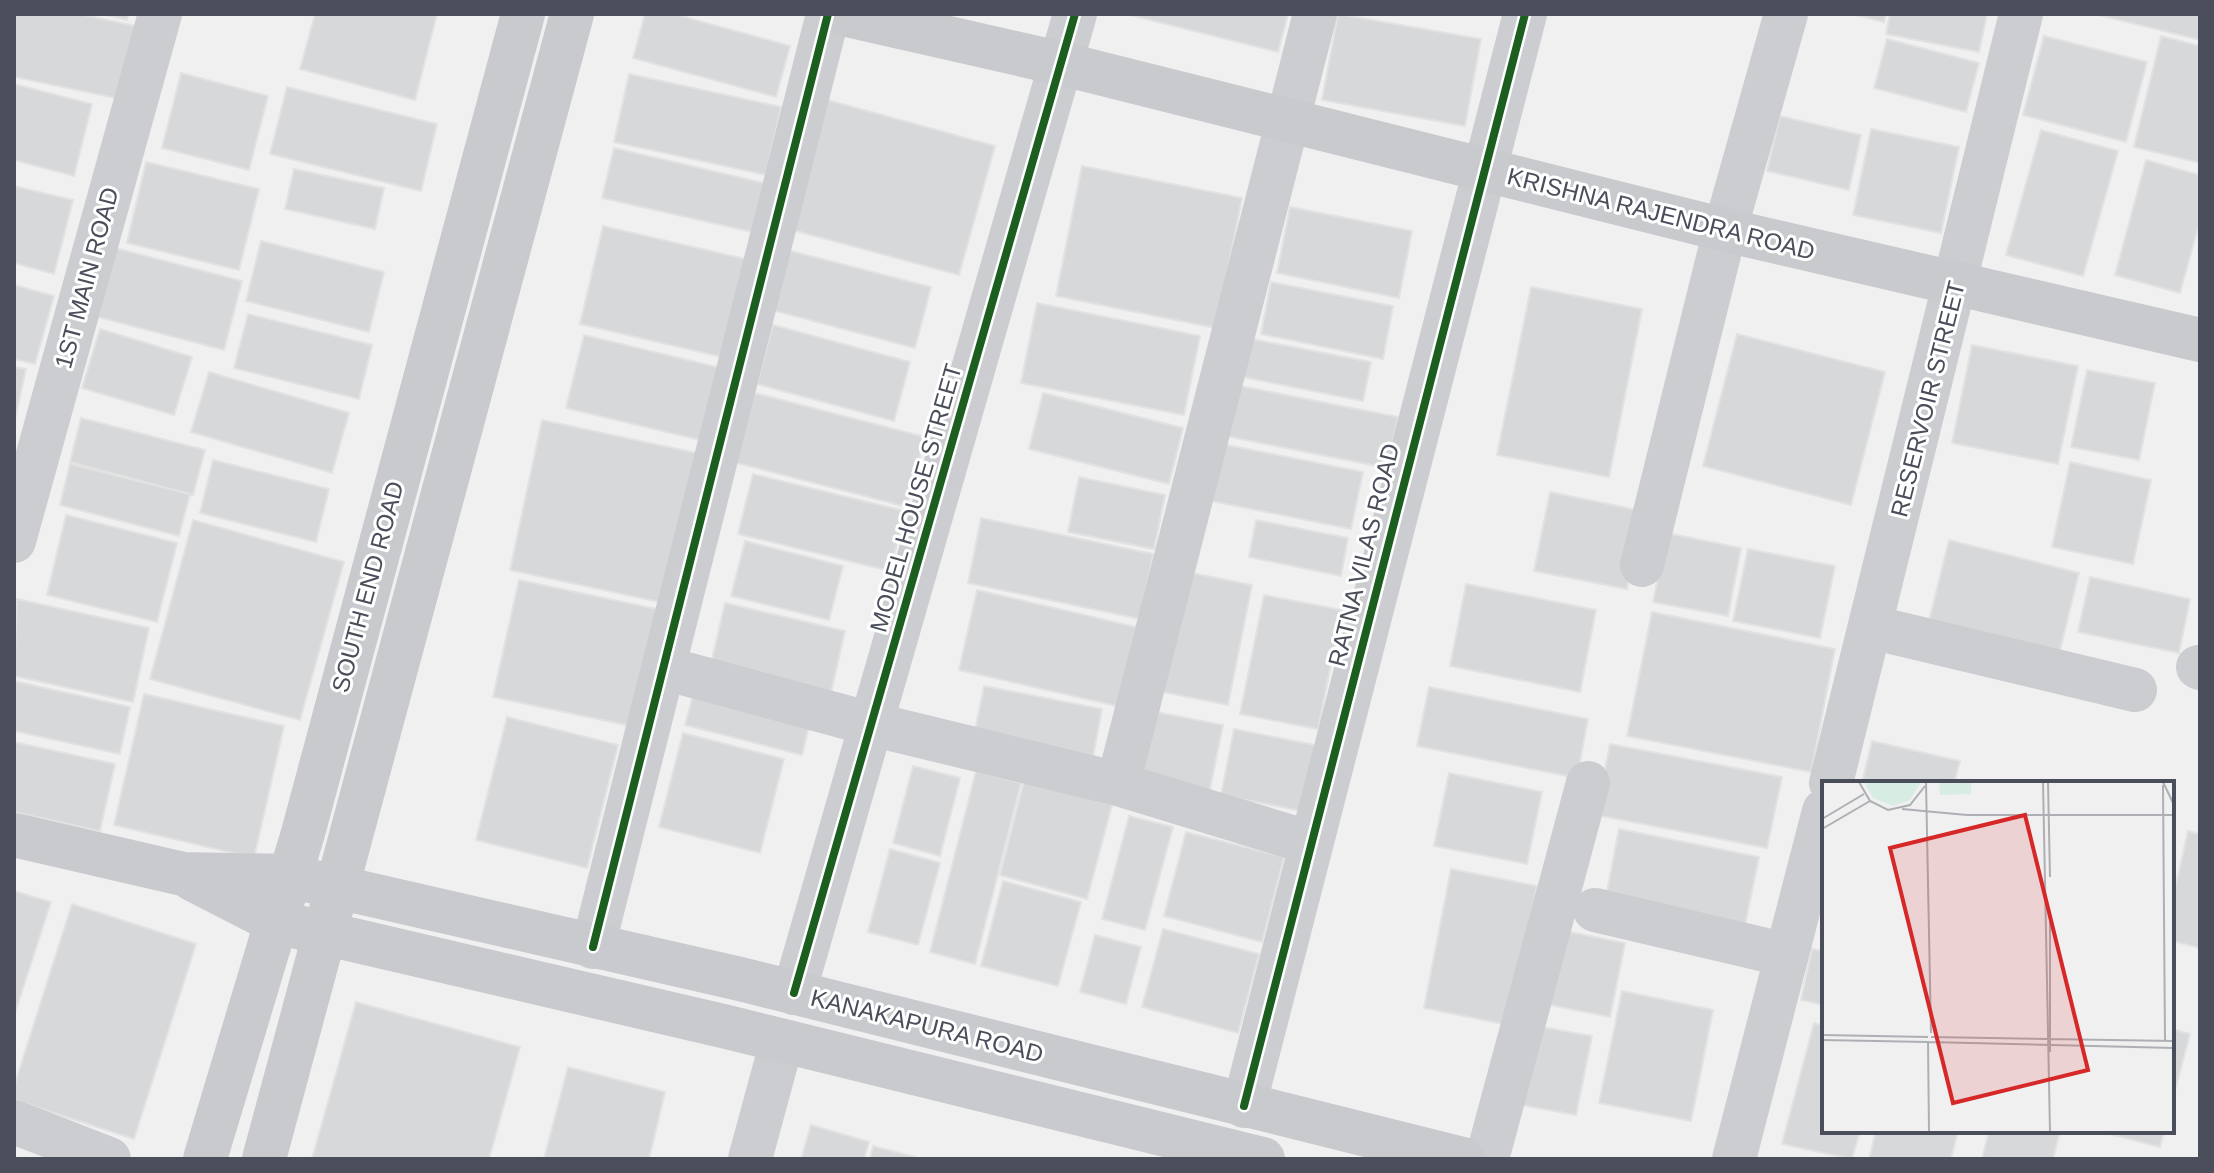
<svg xmlns="http://www.w3.org/2000/svg" width="2214" height="1173" font-family="Helvetica,sans-serif">
<style>
.building{fill:#d7d8da;stroke:#e2e2e3;stroke-width:2}
.lines{fill:none;stroke-linecap:round;stroke-linejoin:round}
.minor{stroke:#cccdd0;stroke-width:44}
.major{stroke:#c8cacd;stroke-width:44}
.cycleway-casing{stroke:#fff;stroke-width:13}
.cycleway{stroke:#1b5e20;stroke-width:8}
.labels{text-anchor:middle;stroke-width:6;stroke-linejoin:round;paint-order:stroke}
.street-label{font-size:24px;fill:#494e5a;stroke:#fff}
.inset-road{fill:none;stroke:#adafb4;stroke-width:2}
.view{fill:#d62828;fill-opacity:0.15;stroke:#d62828;stroke-width:4}
.inset-edge{fill:none;stroke:#494e5a;stroke-width:4}
</style>
<rect width="100%" height="100%" fill="#f0f0f0"/>
<path class="building" d="M 14,14 L 79,14 L 141,27 L 125,100 L 14,77 Z
M 103,14 L 128,14 L 127,20 Z
M 315,14 L 437,14 L 415,100 L 300,69 Z
M 645,14 L 674,14 L 790,46 L 776,97 L 633,58 Z
M 1126,14 L 1288,14 L 1278,52 Z
M 1338,14 L 1481,39 L 1465,126 L 1322,100 Z
M 1852,14 L 1886,14 L 1884,22 Z
M 1890,14 L 1987,14 L 1979,52 L 1886,34 Z
M 2095,14 L 2200,14 L 2200,40 Z
M 2044,36 L 2147,62 L 2126,142 L 2023,115 Z
M 2161,36 L 2200,46 L 2200,163 L 2134,147 Z
M 1887,39 L 1979,63 L 1966,112 L 1874,88 Z
M 181,73 L 268,96 L 249,170 L 162,148 Z
M 629,74 L 781,107 L 766,175 L 614,142 Z
M 14,84 L 92,104 L 74,176 L 14,160 Z
M 287,87 L 437,124 L 421,191 L 270,154 Z
M 824,99 L 995,146 L 959,275 L 789,229 Z
M 1780,116 L 1861,135 L 1849,190 L 1767,171 Z
M 1871,129 L 1959,147 L 1941,233 L 1853,215 Z
M 2041,130 L 2118,151 L 2083,276 L 2006,255 Z
M 614,148 L 764,183 L 752,232 L 602,198 Z
M 2146,160 L 2200,175 L 2200,220 L 2180,293 L 2115,275 Z
M 146,162 L 259,189 L 239,270 L 127,243 Z
M 1082,166 L 1242,198 L 1216,328 L 1056,296 Z
M 294,169 L 384,188 L 375,229 L 285,209 Z
M 14,186 L 73,200 L 54,274 L 14,263 Z
M 1290,207 L 1412,231 L 1399,298 L 1277,273 Z
M 603,226 L 745,259 L 722,357 L 580,324 Z
M 261,241 L 384,272 L 369,332 L 246,301 Z
M 115,248 L 242,281 L 224,350 L 98,317 Z
M 783,249 L 931,287 L 915,348 L 768,309 Z
M 1271,282 L 1393,306 L 1383,359 L 1261,334 Z
M 14,285 L 54,296 L 35,364 L 14,359 Z
M 1531,287 L 1642,309 L 1609,477 L 1497,455 Z
M 1037,303 L 1200,336 L 1184,415 L 1021,383 Z
M 248,314 L 372,345 L 359,399 L 234,368 Z
M 773,325 L 910,362 L 894,421 L 757,384 Z
M 100,329 L 192,357 L 174,415 L 82,388 Z
M 1737,334 L 1885,372 L 1851,505 L 1703,466 Z
M 584,335 L 721,368 L 704,441 L 566,408 Z
M 1246,338 L 1371,362 L 1363,401 L 1238,376 Z
M 1972,345 L 2078,366 L 2058,464 L 1952,443 Z
M 14,367 L 26,369 L 14,423 Z
M 2087,370 L 2155,383 L 2139,460 L 2071,447 Z
M 209,372 L 349,413 L 332,473 L 191,432 Z
M 1230,384 L 1398,417 L 1387,468 L 1220,435 Z
M 747,391 L 925,437 L 907,507 L 729,461 Z
M 1043,393 L 1183,428 L 1169,484 L 1029,449 Z
M 81,418 L 205,450 L 193,495 L 70,462 Z
M 542,420 L 701,454 L 669,604 L 510,570 Z
M 1217,443 L 1363,472 L 1351,529 L 1206,500 Z
M 213,460 L 329,489 L 316,542 L 200,513 Z
M 2070,462 L 2151,480 L 2133,564 L 2052,547 Z
M 70,464 L 190,494 L 179,536 L 60,505 Z
M 753,474 L 905,511 L 890,571 L 738,534 Z
M 1079,477 L 1165,495 L 1154,549 L 1068,532 Z
M 1550,492 L 1642,511 L 1627,589 L 1534,571 Z
M 66,515 L 177,543 L 157,622 L 47,595 Z
M 981,518 L 1153,554 L 1140,619 L 968,583 Z
M 193,520 L 344,562 L 300,720 L 150,679 Z
M 1256,520 L 1348,538 L 1341,576 L 1249,557 Z
M 1667,533 L 1741,548 L 1728,616 L 1653,602 Z
M 1949,540 L 2079,573 L 2059,654 L 1929,621 Z
M 745,541 L 843,566 L 829,620 L 731,596 Z
M 1748,549 L 1835,566 L 1820,638 L 1733,621 Z
M 1172,569 L 1252,585 L 1228,705 L 1148,689 Z
M 2090,577 L 2190,599 L 2179,653 L 2078,632 Z
M 519,580 L 666,611 L 641,728 L 493,697 Z
M 1466,584 L 1596,610 L 1580,692 L 1450,666 Z
M 977,590 L 1136,627 L 1117,706 L 959,670 Z
M 1264,595 L 1342,610 L 1318,729 L 1240,714 Z
M 17,599 L 149,628 L 133,702 L 14,676 Z
M 725,603 L 845,631 L 831,693 L 711,664 Z
M 1652,612 L 1835,649 L 1811,772 L 1627,736 Z
M 14,681 L 130,707 L 120,754 L 14,731 Z
M 984,686 L 1102,709 L 1091,768 L 972,746 Z
M 1429,687 L 1588,719 L 1577,778 L 1417,746 Z
M 695,688 L 811,718 L 802,755 L 685,725 Z
M 144,694 L 284,726 L 254,858 L 114,825 Z
M 1140,709 L 1223,725 L 1208,799 L 1125,782 Z
M 507,717 L 618,745 L 587,868 L 476,840 Z
M 1234,729 L 1325,747 L 1312,813 L 1221,795 Z
M 683,733 L 784,759 L 760,853 L 659,827 Z
M 1872,741 L 1960,761 L 1954,783 L 1862,783 Z
M 14,742 L 115,764 L 100,831 L 14,812 Z
M 1610,744 L 1782,777 L 1767,848 L 1596,815 Z
M 913,766 L 960,778 L 940,856 L 893,843 Z
M 976,771 L 1021,783 L 975,964 L 930,952 Z
M 1449,773 L 1542,792 L 1527,864 L 1434,846 Z
M 1024,781 L 1112,805 L 1087,899 L 1000,875 Z
M 1129,816 L 1173,827 L 1145,930 L 1102,919 Z
M 1619,829 L 1759,857 L 1745,925 L 1606,897 Z
M 2188,831 L 2200,834 L 2200,948 L 2172,941 L 2172,902 Z
M 1186,832 L 1284,857 L 1262,942 L 1164,916 Z
M 890,849 L 940,863 L 918,945 L 868,932 Z
M 1451,869 L 1537,886 L 1509,1025 L 1424,1008 Z
M 1003,881 L 1081,902 L 1058,986 L 981,966 Z
M 14,891 L 51,902 L 14,1016 Z
M 72,904 L 196,944 L 134,1139 L 14,1100 L 14,1087 Z
M 1163,929 L 1259,954 L 1238,1033 L 1142,1007 Z
M 1560,930 L 1625,943 L 1610,1017 L 1545,1004 Z
M 1095,935 L 1141,947 L 1126,1004 L 1080,992 Z
M 1812,949 L 1824,951 L 1824,1005 L 1801,1000 Z
M 1622,991 L 1713,1010 L 1691,1121 L 1599,1103 Z
M 356,1002 L 520,1047 L 489,1159 L 312,1159 Z
M 1814,1023 L 1824,1026 L 1824,1131 L 1860,1131 L 1852,1159 L 1782,1144 Z
M 1531,1025 L 1592,1036 L 1576,1115 L 1516,1104 Z
M 2172,1029 L 2190,1034 L 2172,1102 Z
M 568,1067 L 665,1092 L 649,1159 L 544,1159 Z
M 811,1125 L 869,1142 L 864,1159 L 801,1159 Z
M 1876,1131 L 1958,1131 L 1951,1159 L 1869,1159 Z
M 1989,1131 L 2060,1131 L 2053,1159 L 1982,1159 Z
M 2098,1131 L 2164,1131 L 2160,1147 Z
M 873,1146 L 915,1157 L 915,1159 L 870,1159 Z"/>
<g class="lines">
<path class="minor" d="M 14,541 L 160,14
M 1642,565 L 1725,230 L 1786,14
M 1871,627 L 2135,690
M 2198,667 L 2200,668
M 664,668 L 871,724 L 1118,784 L 1311,843
M 1831,783 L 2021,14
M 1118,784 L 1315,14
M 1595,910 L 1787,955
M 593,947 L 828,14
M 794,993 L 1075,14
M 1244,1106 L 1525,14
M 14,1122 L 109,1159
M 750,1159 L 782,1041
M 1487,1159 L 1588,783
M 1734,1159 L 1824,811"/>
<path class="major" d="M 843,14 L 1063,64 L 1725,230 L 2200,340
M 14,835 L 183,874 L 288,876 L 337,887 L 740,979 L 1463,1159
M 192,879 L 276,922 L 727,1027 L 1263,1159
M 205,1159 L 303,833 L 523,14
M 264,1159 L 572,14"/>
<g class="cycleway-casing">
<path id="cycleway" d="M 593,947 L 828,14
M 794,993 L 1075,14
M 1244,1106 L 1525,14"/>
</g>
<use href="#cycleway" class="cycleway"/>
</g>
<g class="labels">
<g class="street-label">
<text transform="translate(1661 214) rotate(14)" y="8">KRISHNA RAJENDRA ROAD</text>
<text transform="translate(87 278) rotate(-75)" y="8">1ST MAIN ROAD</text>
<text transform="translate(1928 399) rotate(-76)" y="8">RESERVOIR STREET</text>
<text transform="translate(916 498) rotate(-74)" y="8">MODEL HOUSE STREET</text>
<text transform="translate(1364 555) rotate(-76)" y="8">RATNA VILAS ROAD</text>
<text transform="translate(368 587) rotate(-75)" y="8">SOUTH END ROAD</text>
<text transform="translate(927 1026) rotate(14)" y="8">KANAKAPURA ROAD</text>
</g>
</g>
<g transform="translate(1822 781)">
<rect width="352" height="352" fill="#f0f0f0"/>
<path d="M 42,1 L 99,1 L 88,19 L 71,25 L 51,17 ZM 117,1 L 149,1 L 149,13 L 118,14 Z" fill="#d7ede4"/>
<path class="inset-road" d="M 37,1 L 48,20 L 66,29 L 88,24 L 103,5M 104,1 L 109,252M 221,1 L 228,351M 226,1 L 228,96M 341,1 L 352,24M 341,4 L 343,260M 80,28 L 145,34 L 352,34M 0,38 L 42,13M 0,48 L 48,20M 0,254 L 106,256M 109,256 L 352,260M 0,259 L 106,261M 106,260 L 107,351M 106,261 L 352,267M 228,271 L 228,141"/>
<path class="view" d="M 203,34 L 266,289 L 131,322 L 68,67 Z"/>
<rect width="352" height="352" class="inset-edge"/>
</g>
<rect width="2214" height="1173" fill="none" stroke="#494e5a" stroke-width="32"/>
</svg>
